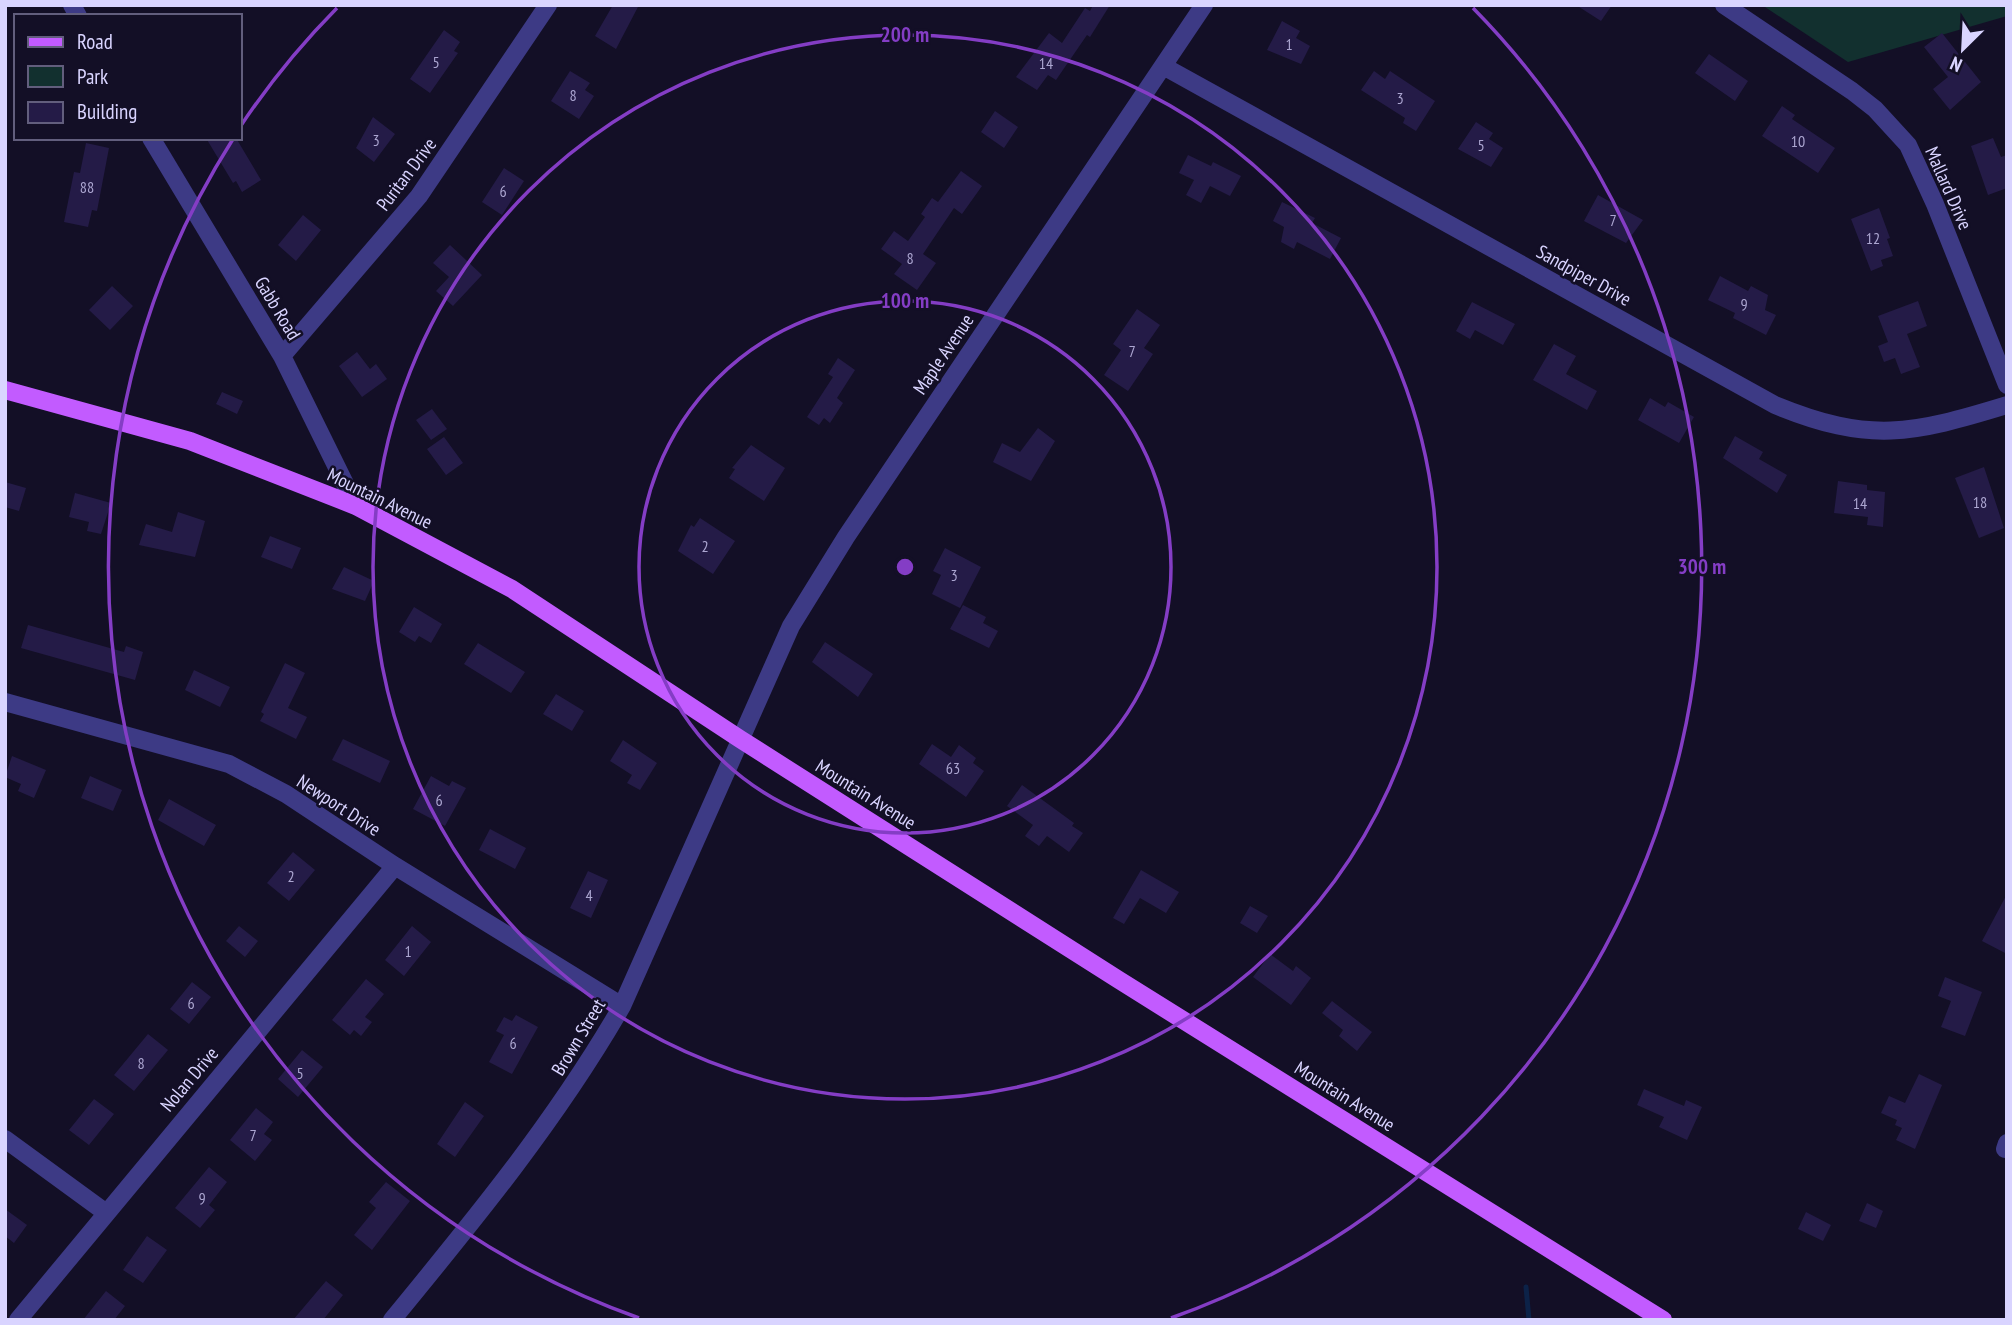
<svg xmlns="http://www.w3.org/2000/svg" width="2012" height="1325" font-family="'PT Sans Narrow',sans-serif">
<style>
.green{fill:#12302f}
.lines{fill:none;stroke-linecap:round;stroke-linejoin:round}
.stream{stroke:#0c2248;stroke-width:5}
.building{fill:#241b47}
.minor{stroke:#3d3a85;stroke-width:18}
.major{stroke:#c25bff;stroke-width:18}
.ring{fill:none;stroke:#843dc5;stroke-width:3.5}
.labels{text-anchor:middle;stroke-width:5;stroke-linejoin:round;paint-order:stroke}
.number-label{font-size:16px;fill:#aca6d1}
.street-label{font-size:19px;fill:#d9d4ff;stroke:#130f26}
.centre{fill:#843dc5;stroke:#130f26;stroke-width:3.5}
.ring-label{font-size:21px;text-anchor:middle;font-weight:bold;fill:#843dc5;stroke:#130f26;stroke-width:5;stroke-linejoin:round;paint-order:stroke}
</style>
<rect width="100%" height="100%" fill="#130f26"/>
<path class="green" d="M 1762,5 L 2007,5 L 2007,16 L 1848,62 Z"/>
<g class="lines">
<path class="stream" d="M 1526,1287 L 1529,1320"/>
</g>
<path class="building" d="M 613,5 L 639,5 L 616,49 L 595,36 Z
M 1093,5 L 1110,5 L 1090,37 L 1087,35 L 1056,80 L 1048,75 L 1037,90 L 1016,77 L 1049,33 L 1062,43 L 1085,8 L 1090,11 Z
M 1576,5 L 1612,5 L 1601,21 Z
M 1282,21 L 1300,31 L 1296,38 L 1310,46 L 1301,64 L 1267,50 Z
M 444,30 L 460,42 L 454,51 L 458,53 L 430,93 L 410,79 Z
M 1942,33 L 1981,82 L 1950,110 L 1933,89 L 1948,77 L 1924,47 Z
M 1709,54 L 1748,81 L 1735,101 L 1695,73 Z
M 570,71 L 590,83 L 585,90 L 594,96 L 579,119 L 551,101 Z
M 1374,71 L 1385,79 L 1390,71 L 1435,101 L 1416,131 L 1403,123 L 1405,118 L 1361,90 Z
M 1782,106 L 1795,115 L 1792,119 L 1835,148 L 1818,173 L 1762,136 Z
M 995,111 L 1018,127 L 1004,148 L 981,132 Z
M 373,117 L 395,134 L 374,162 L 356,148 Z
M 1476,122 L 1493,133 L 1489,139 L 1503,148 L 1491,167 L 1458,149 Z
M 206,138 L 236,138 L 261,180 L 242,192 L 236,181 L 233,183 Z
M 1993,138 L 2001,157 L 2007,155 L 2007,188 L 1988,195 L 1971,146 Z
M 86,143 L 109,148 L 97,211 L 92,210 L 88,227 L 64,222 L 74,172 L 80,173 Z
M 1188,155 L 1211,166 L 1213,162 L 1241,176 L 1230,196 L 1210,186 L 1201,203 L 1186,195 L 1194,180 L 1179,173 Z
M 504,168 L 524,181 L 502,215 L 482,202 Z
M 961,171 L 982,186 L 962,214 L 954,208 L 923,254 L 936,263 L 917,290 L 894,274 L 902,264 L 881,249 L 894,231 L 908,241 L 925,217 L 921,214 L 932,198 L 938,202 Z
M 1598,195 L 1643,220 L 1626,243 L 1584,221 Z
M 1282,202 L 1315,218 L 1312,223 L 1341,238 L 1330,259 L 1297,242 L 1294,249 L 1281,242 L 1284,227 L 1273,221 Z
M 1879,208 L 1890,238 L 1887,239 L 1893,256 L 1881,260 L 1883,266 L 1871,271 L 1851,219 Z
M 303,215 L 321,230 L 296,261 L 278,245 Z
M 450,245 L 482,275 L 453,306 L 436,291 L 449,277 L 433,263 Z
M 1720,276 L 1748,291 L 1751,286 L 1768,295 L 1765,310 L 1776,315 L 1766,335 L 1733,318 L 1735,313 L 1708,300 Z
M 112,286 L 133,306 L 110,330 L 89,310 Z
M 1918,301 L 1927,326 L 1907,334 L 1920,367 L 1901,374 L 1895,358 L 1884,362 L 1878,346 L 1888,342 L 1878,316 Z
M 1472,302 L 1515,324 L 1503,345 L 1475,330 L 1470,339 L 1456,331 Z
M 1137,309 L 1160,325 L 1144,348 L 1153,354 L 1128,391 L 1104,375 L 1121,350 L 1113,344 Z
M 1554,344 L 1576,356 L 1566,374 L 1597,391 L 1587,410 L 1533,380 Z
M 357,352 L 370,369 L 376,364 L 387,379 L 362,397 L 339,366 Z
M 838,358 L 855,370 L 837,398 L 843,403 L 830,423 L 824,418 L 819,425 L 807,417 L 833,377 L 828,374 Z
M 222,392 L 243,401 L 237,414 L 216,404 Z
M 1650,398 L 1665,407 L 1668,402 L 1694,417 L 1679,443 L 1638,420 Z
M 432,409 L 447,429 L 431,440 L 416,420 Z
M 1038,428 L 1055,441 L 1031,481 L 993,462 L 1002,443 L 1020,452 Z
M 1735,436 L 1763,452 L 1759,459 L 1787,475 L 1777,493 L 1723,458 Z
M 444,437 L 463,463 L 446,475 L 427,449 Z
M 751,445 L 785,468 L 764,501 L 729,478 L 735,469 L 732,468 Z
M 1984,467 L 2004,528 L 1979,538 L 1955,478 Z
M 1838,481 L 1867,485 L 1867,490 L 1885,492 L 1883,527 L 1867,525 L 1868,517 L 1834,513 Z
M 5,482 L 26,488 L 19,511 L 5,507 Z
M 75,493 L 111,503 L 101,534 L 87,531 L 89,522 L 69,517 Z
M 178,512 L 205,521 L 195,557 L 139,545 L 146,524 L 172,532 Z
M 700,518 L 735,541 L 713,574 L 678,551 L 691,525 L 694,527 Z
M 270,536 L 301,548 L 292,569 L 261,557 Z
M 945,548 L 981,567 L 960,608 L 932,594 L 941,575 L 933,571 Z
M 344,567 L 374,581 L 365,601 L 332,589 Z
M 963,605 L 986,617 L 983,623 L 998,631 L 989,648 L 950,629 Z
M 414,607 L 442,624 L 431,643 L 419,636 L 415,642 L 399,632 Z
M 28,625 L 124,652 L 126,646 L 143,652 L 135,680 L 21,648 Z
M 825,642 L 873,674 L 858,697 L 812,662 Z
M 478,643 L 525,672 L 511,693 L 464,664 Z
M 285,663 L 305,673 L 288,708 L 307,717 L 296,739 L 260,721 L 264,714 L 261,712 Z
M 194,670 L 230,687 L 220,707 L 185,690 Z
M 556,694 L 584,711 L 572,731 L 543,714 Z
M 343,739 L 390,761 L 380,783 L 332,760 Z
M 623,740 L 657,763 L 640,790 L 627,783 L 632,775 L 610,761 Z
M 932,744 L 951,757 L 959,745 L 976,758 L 973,763 L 984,771 L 966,797 L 919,764 Z
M 12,756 L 46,770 L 34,798 L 18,791 L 21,784 L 5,777 Z
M 90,776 L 122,790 L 113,811 L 81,798 Z
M 431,776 L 449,786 L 452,781 L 466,788 L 445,826 L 413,809 Z
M 1022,785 L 1074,823 L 1072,826 L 1083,833 L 1069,852 L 1047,836 L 1039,846 L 1025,836 L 1033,825 L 1007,806 Z
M 169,799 L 216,825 L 204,846 L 158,820 Z
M 490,829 L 526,848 L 515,869 L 479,850 Z
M 293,852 L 315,870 L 289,901 L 267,883 Z
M 1141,870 L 1179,892 L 1166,913 L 1140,898 L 1124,924 L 1113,918 Z
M 588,871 L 608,880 L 591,918 L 570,908 Z
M 2007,894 L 2007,954 L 1982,941 Z
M 1250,906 L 1268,916 L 1257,933 L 1240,923 Z
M 239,926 L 258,941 L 245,957 L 226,941 Z
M 412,926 L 431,942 L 404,976 L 385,960 Z
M 1270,954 L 1293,971 L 1296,966 L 1311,978 L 1291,1005 L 1253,977 Z
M 1945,977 L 1982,992 L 1965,1036 L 1941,1027 L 1951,1001 L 1938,996 Z
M 366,979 L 384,994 L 365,1017 L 372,1022 L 361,1036 L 354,1030 L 350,1035 L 332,1020 Z
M 192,982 L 211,997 L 189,1024 L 170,1009 Z
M 1332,1001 L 1372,1032 L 1357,1051 L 1339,1036 L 1343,1030 L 1322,1013 Z
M 516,1015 L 538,1027 L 512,1074 L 489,1062 L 504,1035 L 496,1031 L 504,1017 L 512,1021 Z
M 148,1034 L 168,1050 L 134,1091 L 114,1075 Z
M 302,1050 L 323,1067 L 298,1097 L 278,1079 Z
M 1919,1074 L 1942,1085 L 1915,1149 L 1896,1140 L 1902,1128 L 1895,1125 L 1897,1120 L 1881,1113 L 1889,1096 L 1905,1103 Z
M 1644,1089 L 1684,1106 L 1686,1100 L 1702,1107 L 1687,1140 L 1659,1127 L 1664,1117 L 1637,1105 Z
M 94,1099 L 114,1114 L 89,1145 L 69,1130 Z
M 465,1102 L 484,1116 L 455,1157 L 437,1144 Z
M 256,1108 L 273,1122 L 264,1134 L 272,1140 L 255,1161 L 230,1140 Z
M 209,1167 L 227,1182 L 209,1205 L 215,1210 L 200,1228 L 175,1208 Z
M 386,1182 L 410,1201 L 372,1250 L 354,1235 L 376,1208 L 369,1202 Z
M 1867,1203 L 1883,1211 L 1876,1228 L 1859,1221 Z
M 5,1209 L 27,1225 L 14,1243 L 5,1236 Z
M 1806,1212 L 1831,1225 L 1823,1241 L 1798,1229 Z
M 147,1236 L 167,1250 L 143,1283 L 123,1270 Z
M 326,1281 L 343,1295 L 323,1320 L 293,1320 Z
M 106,1291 L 125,1306 L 114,1320 L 83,1320 Z"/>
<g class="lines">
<path class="minor" d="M 72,5 L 78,16
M 1724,5 L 1852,91 L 1875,109 L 1908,145 L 1935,204 L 2007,385
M 1163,66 L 1775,405 C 1870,444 1912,434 2007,405
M 151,138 L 282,356 L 356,506
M 282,356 L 419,196 L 548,5
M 5,702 L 229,764 L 286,794 L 395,866 L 622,1006
M 5,1139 L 105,1212
M 2005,1149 L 2007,1143
M 18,1320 L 395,866
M 392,1320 C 475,1219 557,1119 622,1006 L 791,626 L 846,537 L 1204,5"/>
<path class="major" d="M 5,390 L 190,441 L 356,506 L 512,589 L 740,739 L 1119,980 L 1663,1320"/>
</g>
<g class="ring">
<circle cx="905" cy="567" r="266"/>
<circle cx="905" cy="567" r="532"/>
<path d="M639 1318A797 797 0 0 1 233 139M240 127A797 797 0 0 1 337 8M1473 8A797 797 0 0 1 1171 1318"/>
</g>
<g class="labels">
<g class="number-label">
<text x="1289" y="50">1</text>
<text x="436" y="68">5</text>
<text x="1046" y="69">14</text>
<text x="573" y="101">8</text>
<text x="1400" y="104">3</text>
<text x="376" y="146">3</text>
<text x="1798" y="147">10</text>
<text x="1481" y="151">5</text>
<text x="87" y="193">88</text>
<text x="503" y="197">6</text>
<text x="1613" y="226">7</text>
<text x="1873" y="244">12</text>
<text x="910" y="264">8</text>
<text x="1744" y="310">9</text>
<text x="1132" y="357">7</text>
<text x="1980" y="508">18</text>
<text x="1860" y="509">14</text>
<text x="705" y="552">2</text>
<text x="954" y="581">3</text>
<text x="953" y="774">63</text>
<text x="439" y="806">6</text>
<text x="291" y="882">2</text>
<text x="589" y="901">4</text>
<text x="408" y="957">1</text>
<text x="191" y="1009">6</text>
<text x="513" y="1049">6</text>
<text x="141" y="1069">8</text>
<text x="300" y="1079">5</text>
<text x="253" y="1141">7</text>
<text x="202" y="1204">9</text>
</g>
<g class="street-label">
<text transform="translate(406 174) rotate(-53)" y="7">Puritan Drive</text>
<text transform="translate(1949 188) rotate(66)" y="7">Mallard Drive</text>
<text transform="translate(1584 275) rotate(29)" y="7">Sandpiper Drive</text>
<text transform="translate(278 308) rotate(59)" y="7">Gabb Road</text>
<text transform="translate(943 354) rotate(-56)" y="7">Maple Avenue</text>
<text transform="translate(380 498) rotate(26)" y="7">Mountain Avenue</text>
<text transform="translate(866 794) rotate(32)" y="7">Mountain Avenue</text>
<text transform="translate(339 805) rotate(33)" y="7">Newport Drive</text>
<text transform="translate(578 1037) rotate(-59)" y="7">Brown Street</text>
<text transform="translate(189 1079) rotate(-50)" y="7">Nolan Drive</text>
<text transform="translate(1345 1096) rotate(32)" y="7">Mountain Avenue</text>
</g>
</g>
<circle cx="905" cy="567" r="10" class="centre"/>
<g class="ring-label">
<text x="905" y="42">200 m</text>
<text x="905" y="308">100 m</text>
<text x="1702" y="574">300 m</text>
</g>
<rect width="2012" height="1325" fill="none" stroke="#d9d4ff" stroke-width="14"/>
<rect x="14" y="14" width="228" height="126" fill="#130f26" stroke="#625e7d" stroke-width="2"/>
<rect x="28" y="37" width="35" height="10" fill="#c25bff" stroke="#625e7d" stroke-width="2"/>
<text x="77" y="49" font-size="21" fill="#d9d4ff">Road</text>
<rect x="28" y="66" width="35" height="21" fill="#12302f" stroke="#625e7d" stroke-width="2"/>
<text x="77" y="84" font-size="21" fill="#d9d4ff">Park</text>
<rect x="28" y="102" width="35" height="21" fill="#241b47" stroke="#625e7d" stroke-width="2"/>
<text x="77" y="119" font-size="21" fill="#d9d4ff">Building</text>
<g transform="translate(1963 49) rotate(204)" stroke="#130f26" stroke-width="5" paint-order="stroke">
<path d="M0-5L12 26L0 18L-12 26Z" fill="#d9d4ff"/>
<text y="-10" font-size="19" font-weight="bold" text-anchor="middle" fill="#d9d4ff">N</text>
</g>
</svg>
